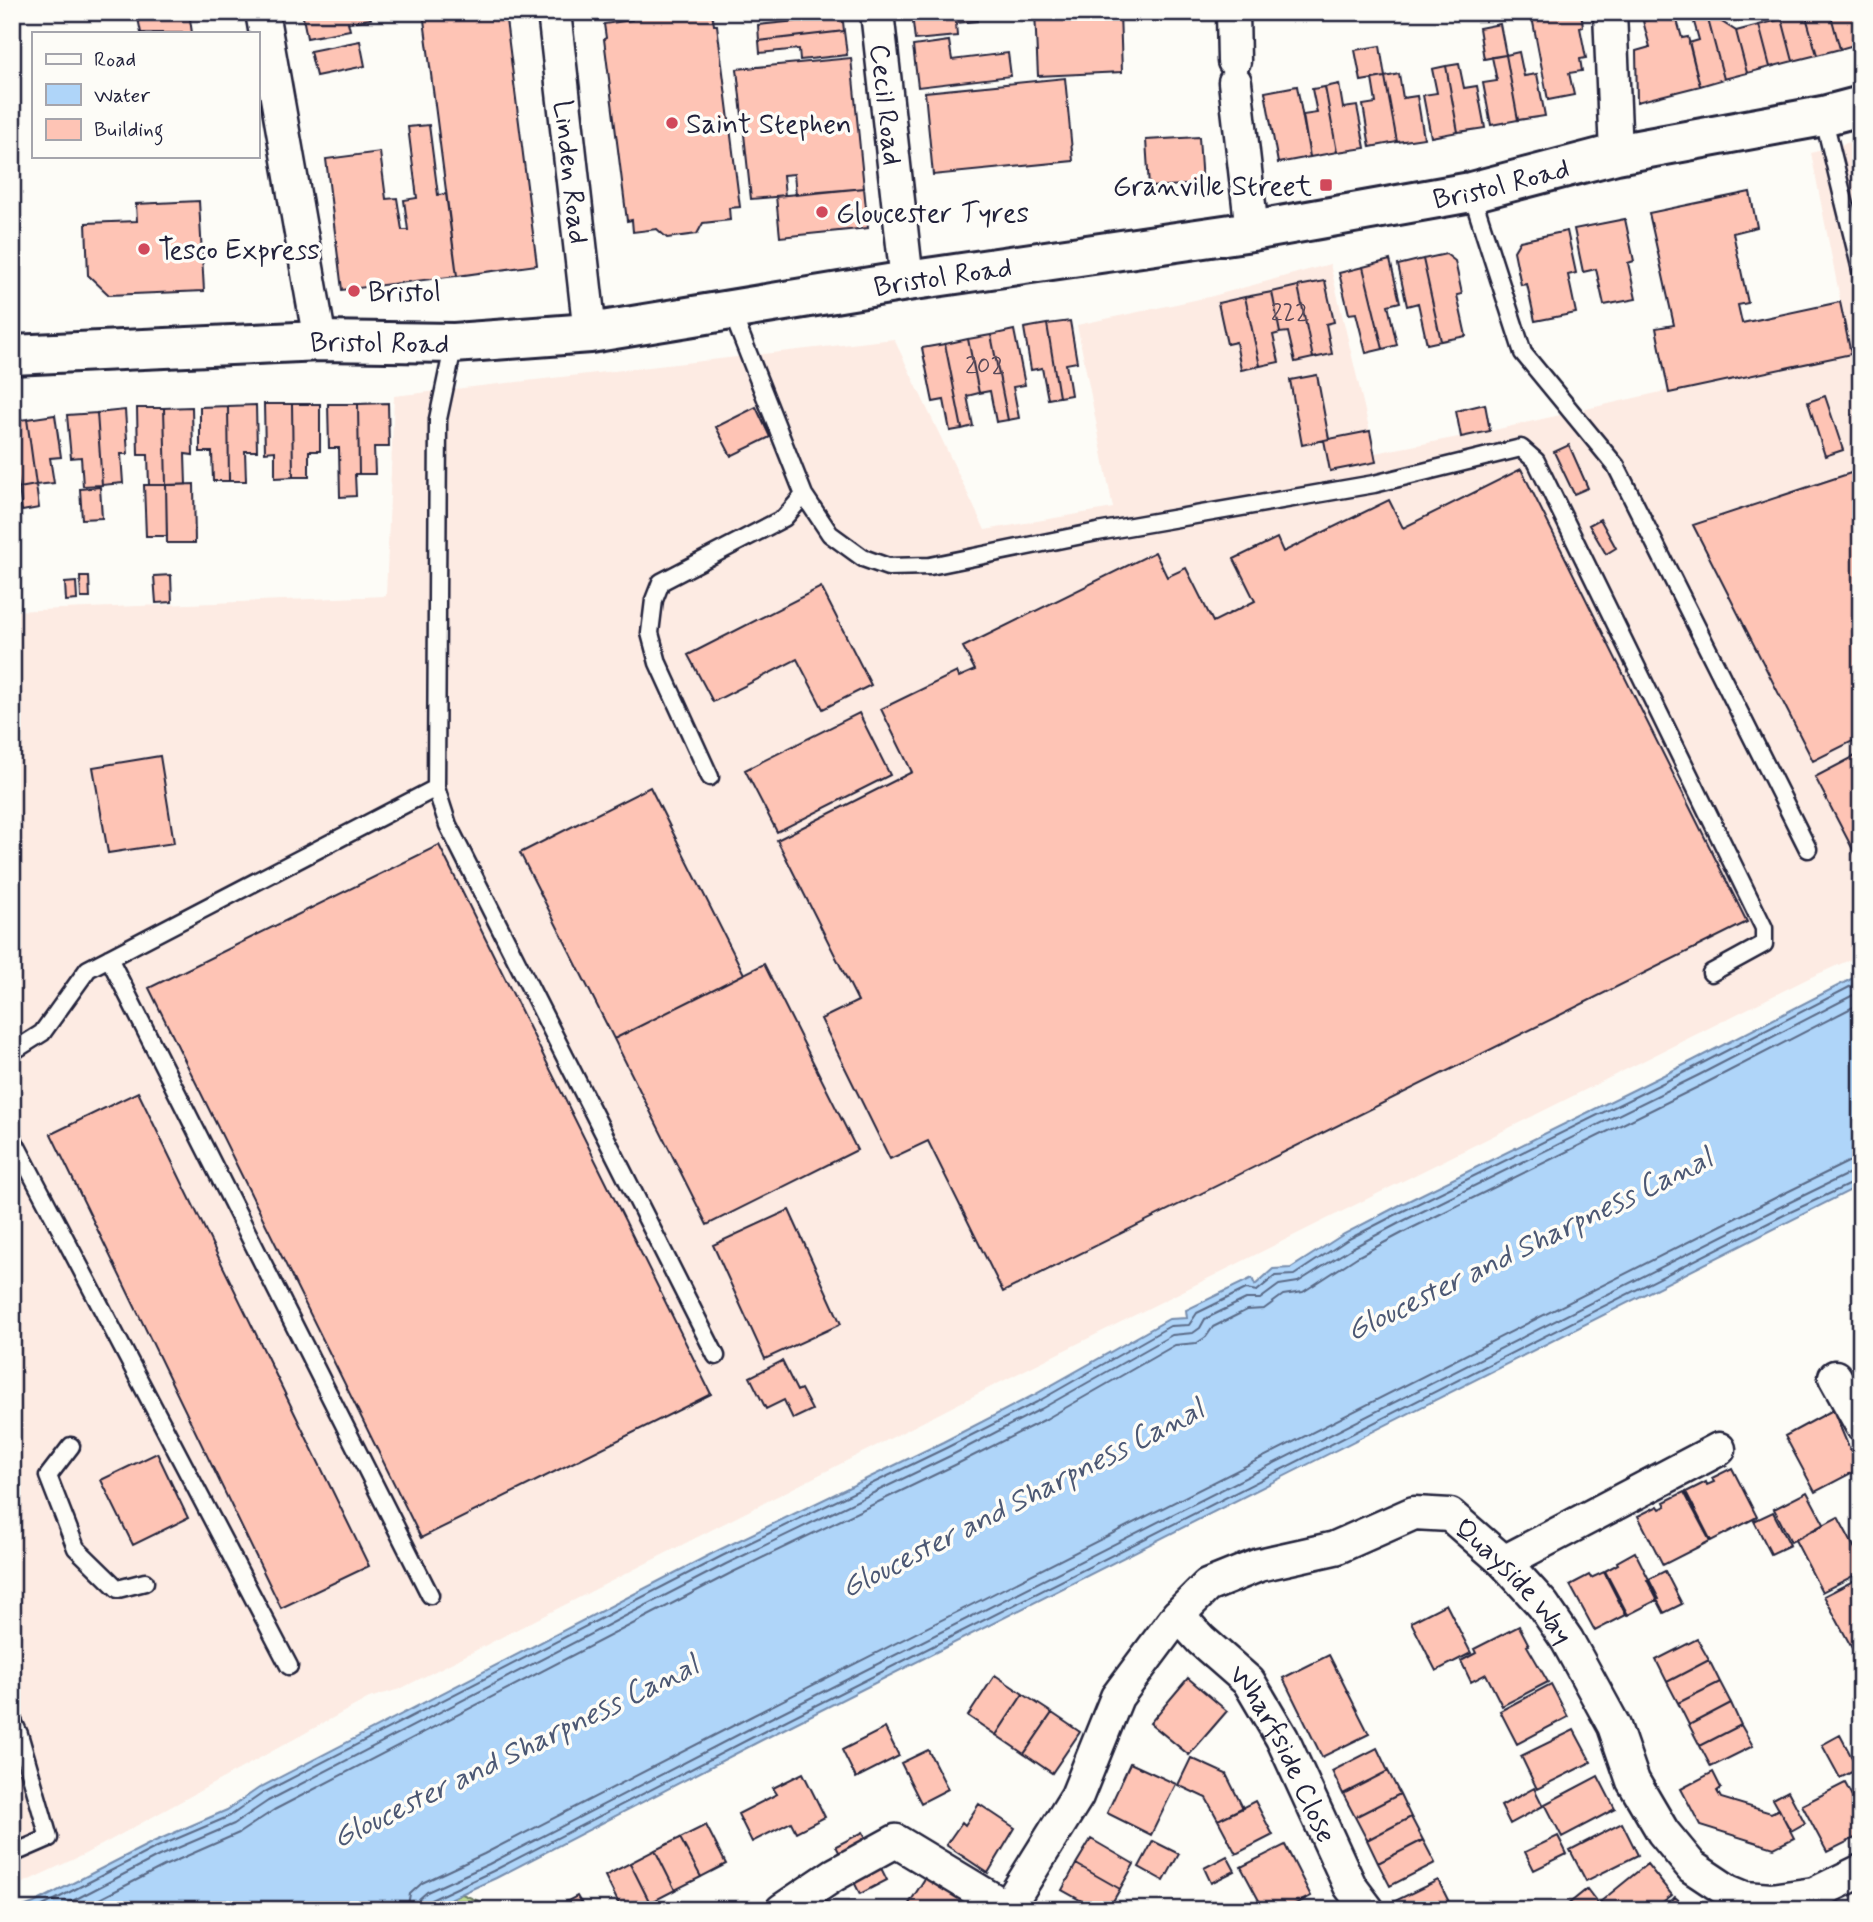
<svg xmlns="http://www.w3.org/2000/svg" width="1873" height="1922" font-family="Mynerve,sans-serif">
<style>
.built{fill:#fdebe3}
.green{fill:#bddb93;stroke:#707e67;stroke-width:2}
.water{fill:#afd5f9;stroke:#778dad;stroke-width:2}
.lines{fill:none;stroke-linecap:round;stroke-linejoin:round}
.shore{stroke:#5a6a87;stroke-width:2}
.building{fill:#fec4b5;stroke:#22223b;stroke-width:2}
.service-casing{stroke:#22223b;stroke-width:21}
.minor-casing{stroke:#22223b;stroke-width:37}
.tertiary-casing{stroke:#22223b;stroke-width:44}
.service{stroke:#fdfcf7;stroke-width:16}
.minor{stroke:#fdfcf7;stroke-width:32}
.tertiary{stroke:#fdfcf7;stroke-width:38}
.poi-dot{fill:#d1495b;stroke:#fdfcf7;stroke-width:2.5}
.labels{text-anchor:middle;stroke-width:7;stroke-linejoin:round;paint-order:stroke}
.number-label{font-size:24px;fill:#594a5a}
.street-label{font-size:28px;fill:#22223b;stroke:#fdfcf7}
.poi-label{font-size:28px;fill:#22223b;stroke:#fdfcf7;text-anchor:start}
.water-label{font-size:30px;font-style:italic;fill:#4c5874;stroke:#fdfcf7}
</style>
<rect width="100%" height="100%" fill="#fdfcf7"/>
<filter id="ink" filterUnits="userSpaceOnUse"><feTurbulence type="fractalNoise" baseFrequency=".0143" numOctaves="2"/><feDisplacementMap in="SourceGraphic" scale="14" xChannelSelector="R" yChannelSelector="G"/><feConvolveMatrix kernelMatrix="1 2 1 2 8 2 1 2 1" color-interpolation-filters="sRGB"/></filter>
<g filter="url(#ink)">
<path class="built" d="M 1861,139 L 1861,955 L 1811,977 L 993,1386 L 400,1689 L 369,1698 L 85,1854 L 12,1888 L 12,611 L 386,596 L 394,396 L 894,339 L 985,530 L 1113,508 L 1077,325 L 1209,297 L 1330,264 L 1375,453 L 1490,431 L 1850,349 L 1811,153 Z"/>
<path class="green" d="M 462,1894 L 488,1905 L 486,1910 L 426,1910 Z"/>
<path class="water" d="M 1861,974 L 1861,1185 L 762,1740 L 496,1878 L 426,1910 L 15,1910 L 34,1903 L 153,1842 L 227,1810 L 259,1788 L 719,1550 L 943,1442 L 1034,1395 L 1169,1319 L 1187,1318 L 1186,1310 L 1252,1278 L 1255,1285 L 1273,1269 L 1291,1268 L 1344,1234 L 1398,1206 L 1692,1061 Z"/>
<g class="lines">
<path class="shore" d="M 35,1910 L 155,1848 L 230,1816 L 263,1793 L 722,1556 L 946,1448 L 1037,1402 L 1170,1326 L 1189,1325 L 1197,1313 L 1246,1289 L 1257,1291 L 1275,1276 L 1294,1275 L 1347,1240 L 1401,1212 L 1695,1067 L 1861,981
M 55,1910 L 159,1856 L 234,1824 L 268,1801 L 726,1564 L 950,1456 L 1041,1409 L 1172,1335 L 1193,1333 L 1200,1328 L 1205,1319 L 1246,1299 L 1260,1299 L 1279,1285 L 1298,1282 L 1352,1248 L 1405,1220 L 1699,1075 L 1861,991
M 78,1910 L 164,1866 L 239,1833 L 274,1810 L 731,1573 L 955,1465 L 1046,1419 L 1175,1345 L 1197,1343 L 1206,1337 L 1213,1327 L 1247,1310 L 1264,1309 L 1283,1295 L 1303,1292 L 1357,1257 L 1410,1229 L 1704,1084 L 1861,1003
M 407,1910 L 410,1894 L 422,1883 L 484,1854 L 750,1717 L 1777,1197 L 1848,1162 L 1861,1160
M 417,1910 L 419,1899 L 427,1892 L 489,1864 L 755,1726 L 1782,1206 L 1852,1172 L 1861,1170
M 426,1910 L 427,1904 L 431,1900 L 493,1871 L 759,1734 L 1786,1214 L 1861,1179"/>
</g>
<path class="building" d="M 144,12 L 189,12 L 192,33 L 141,33 L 137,13 Z
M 302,12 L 369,12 L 371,19 L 348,22 L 350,30 L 307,38 Z
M 423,12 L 505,12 L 537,265 L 457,276 Z
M 712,12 L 714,25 L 717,25 L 740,207 L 729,208 L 730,220 L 703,223 L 697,234 L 667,238 L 657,229 L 633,232 L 632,220 L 627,221 L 604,39 L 606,38 L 604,24 L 632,20 L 631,13 L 638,12 Z
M 795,12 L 842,12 L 844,31 L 759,41 L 758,25 L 796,21 Z
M 930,12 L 976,12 L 977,21 L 956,23 L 957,36 L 915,40 L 912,14 Z
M 1035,12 L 1120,12 L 1122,72 L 1038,76 Z
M 1531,12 L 1581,12 L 1583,27 L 1580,28 L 1586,58 L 1580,59 L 1582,71 L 1569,73 L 1574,95 L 1548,100 Z
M 1706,12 L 1724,79 L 1700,86 L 1689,43 L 1699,40 L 1692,15 Z
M 1706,12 L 1736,31 L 1747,73 L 1724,79 Z
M 1830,12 L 1840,49 L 1817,55 L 1805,13 Z
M 1830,12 L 1855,12 L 1861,32 L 1861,43 L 1840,49 Z
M 1675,13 L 1682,38 L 1688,37 L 1700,86 L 1637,102 L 1636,51 L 1650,47 L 1643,21 Z
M 1805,13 L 1817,55 L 1793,61 L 1782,19 Z
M 1782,19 L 1793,61 L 1770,67 L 1759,25 Z
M 1500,24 L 1506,55 L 1484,59 L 1479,28 Z
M 1759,25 L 1770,67 L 1747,73 L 1736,31 Z
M 844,31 L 847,55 L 800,60 L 799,49 L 760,53 L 759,41 Z
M 360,41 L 365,66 L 316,76 L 310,51 Z
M 949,41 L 952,60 L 1008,53 L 1011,76 L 918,87 L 913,46 Z
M 1380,46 L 1385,77 L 1361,81 L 1355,50 Z
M 1519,52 L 1524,76 L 1537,74 L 1545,116 L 1518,120 L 1506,55 Z
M 1506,55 L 1518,120 L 1491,125 L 1483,83 L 1497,81 L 1492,57 Z
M 851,58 L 864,188 L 796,195 L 794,174 L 783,175 L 785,196 L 751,199 L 737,69 Z
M 1459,64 L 1464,88 L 1477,86 L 1485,128 L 1458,132 L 1446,66 Z
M 1446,66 L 1458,132 L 1431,137 L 1423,95 L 1437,93 L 1432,69 Z
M 1399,74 L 1403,98 L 1417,96 L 1424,138 L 1397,142 L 1385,77 Z
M 1385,77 L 1397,142 L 1370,147 L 1363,105 L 1376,103 L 1372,79 Z
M 1065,78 L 1073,161 L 933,175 L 925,92 Z
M 1339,84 L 1343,108 L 1357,106 L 1365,148 L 1337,152 L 1325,87 Z
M 1297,86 L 1310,157 L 1278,163 L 1265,92 Z
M 1325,87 L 1337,152 L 1310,157 L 1303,115 L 1317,113 L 1312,89 Z
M 429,125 L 438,195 L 446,194 L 457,276 L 342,290 L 326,159 L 380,152 L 386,199 L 397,198 L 402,230 L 408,230 L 404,200 L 417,198 L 408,127 Z
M 1199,137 L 1202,184 L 1149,187 L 1146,140 Z
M 864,188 L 868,228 L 780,237 L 776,196 Z
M 1750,192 L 1757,227 L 1733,233 L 1748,303 L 1738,305 L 1742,323 L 1840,302 L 1851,354 L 1669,393 L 1656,328 L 1674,325 L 1649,213 Z
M 199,201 L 204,291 L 109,295 L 88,275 L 86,223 L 137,221 L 136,204 Z
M 1625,219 L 1634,261 L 1628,263 L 1636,299 L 1604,305 L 1596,269 L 1583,272 L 1574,229 Z
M 1567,231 L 1576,273 L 1568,275 L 1576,313 L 1535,321 L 1527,284 L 1521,285 L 1514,251 L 1520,241 Z
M 1446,254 L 1455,261 L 1462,294 L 1457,295 L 1466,336 L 1441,341 L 1423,259 Z
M 1423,259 L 1441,341 L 1427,344 L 1418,303 L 1407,306 L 1398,265 Z
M 1390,260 L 1400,302 L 1388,305 L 1397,345 L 1383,349 L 1363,267 Z
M 1363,267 L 1383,349 L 1366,353 L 1356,313 L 1349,314 L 1339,273 Z
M 1325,281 L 1334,322 L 1326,324 L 1332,354 L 1313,358 L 1298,286 Z
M 1298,286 L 1313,358 L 1295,362 L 1288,332 L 1280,333 L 1272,292 Z
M 1272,292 L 1280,333 L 1273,335 L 1279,362 L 1260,366 L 1245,297 Z
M 1245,297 L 1260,366 L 1241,370 L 1236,342 L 1227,344 L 1218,303 Z
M 1070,321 L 1077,362 L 1066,364 L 1071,395 L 1059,397 L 1047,324 Z
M 1047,324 L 1059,397 L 1048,399 L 1042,368 L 1031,370 L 1024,328 Z
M 1014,330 L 1025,385 L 1013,387 L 1019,418 L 1008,420 L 991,335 Z
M 991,335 L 1008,420 L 996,422 L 990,391 L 979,393 L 968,339 Z
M 968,339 L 979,393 L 967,396 L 973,426 L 962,429 L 945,344 Z
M 945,344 L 962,429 L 950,431 L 944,400 L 933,402 L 922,348 Z
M 1317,375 L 1329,439 L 1302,445 L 1290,380 Z
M 1825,396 L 1843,450 L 1825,456 L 1808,402 Z
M 388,403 L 389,447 L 374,447 L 375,474 L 359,474 L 358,404 Z
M 264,404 L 292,404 L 293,477 L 275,478 L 275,451 L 265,452 Z
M 292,404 L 320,404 L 320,451 L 309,451 L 309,477 L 293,477 Z
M 328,404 L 358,404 L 359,474 L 355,474 L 356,496 L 340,497 L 339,448 L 329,448 Z
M 1485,404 L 1490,431 L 1461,437 L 1456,411 Z
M 256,405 L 257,451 L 245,451 L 246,481 L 229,481 L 228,406 Z
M 228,406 L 229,481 L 213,481 L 212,452 L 200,452 L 200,407 Z
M 192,407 L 193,455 L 185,454 L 186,485 L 166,485 L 164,408 Z
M 756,407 L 770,437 L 731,456 L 716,427 Z
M 137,408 L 164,408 L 166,485 L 149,485 L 148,455 L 138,455 Z
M 125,410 L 128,454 L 121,454 L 123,483 L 102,485 L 97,413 Z
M 97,413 L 102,485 L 83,486 L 81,457 L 71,458 L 67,415 Z
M 55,415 L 61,457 L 50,458 L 54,483 L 36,485 L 27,419 Z
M 27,419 L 36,485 L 19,488 L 15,463 L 12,464 L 12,421 Z
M 1370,431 L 1376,462 L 1330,471 L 1324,440 Z
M 1569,445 L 1588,488 L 1574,494 L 1554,452 Z
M 1521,469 L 1747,922 L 1003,1292 L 928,1141 L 890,1159 L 821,1019 L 858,1001 L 777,840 L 912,772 L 881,709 L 957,672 L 959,677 L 975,670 L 963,647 L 1155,552 L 1167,577 L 1186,568 L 1213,622 L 1255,601 L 1234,559 L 1277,538 L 1283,552 L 1389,500 L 1403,528 Z
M 1857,471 L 1861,478 L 1861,737 L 1813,761 L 1693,525 Z
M 194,484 L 195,543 L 167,543 L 166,485 Z
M 36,485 L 39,508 L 22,511 L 19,488 Z
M 144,485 L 166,485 L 167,536 L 146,536 Z
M 100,487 L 102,518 L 82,519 L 80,489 Z
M 1600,519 L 1616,548 L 1606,554 L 1589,525 Z
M 171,575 L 172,602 L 156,603 L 154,576 Z
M 80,577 L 89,577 L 90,598 L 81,598 Z
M 76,582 L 77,600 L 66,601 L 65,583 Z
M 821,587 L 871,685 L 823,709 L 797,659 L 713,702 L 688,655 Z
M 859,713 L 890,775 L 777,832 L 745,770 Z
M 1861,753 L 1861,865 L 1815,777 Z
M 160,756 L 174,843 L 108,853 L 93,767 Z
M 650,787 L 744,974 L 614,1039 L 520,853 Z
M 439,845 L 711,1394 L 421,1538 L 149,988 Z
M 764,964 L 857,1150 L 707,1225 L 614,1039 Z
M 138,1092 L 369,1566 L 281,1608 L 51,1134 Z
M 789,1210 L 841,1324 L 765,1359 L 713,1245 Z
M 782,1361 L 797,1391 L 801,1389 L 812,1410 L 793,1419 L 784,1400 L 766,1409 L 750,1377 Z
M 1833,1410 L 1850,1450 L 1853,1448 L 1861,1463 L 1861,1468 L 1815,1492 L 1785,1436 Z
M 157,1453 L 188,1518 L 133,1545 L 101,1480 Z
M 1732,1468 L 1757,1517 L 1711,1541 L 1686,1492 L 1706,1482 L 1707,1485 L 1714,1482 L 1712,1478 Z
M 1684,1492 L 1710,1541 L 1663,1565 L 1638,1516 L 1658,1506 L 1660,1509 L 1666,1506 L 1664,1502 Z
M 1807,1492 L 1824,1524 L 1791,1542 L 1774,1509 Z
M 1773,1512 L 1790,1545 L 1771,1554 L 1754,1521 Z
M 1838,1517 L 1861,1560 L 1861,1572 L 1822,1592 L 1795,1540 Z
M 1635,1552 L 1659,1599 L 1628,1615 L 1605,1571 L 1618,1564 L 1617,1562 Z
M 1665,1571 L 1682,1604 L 1664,1613 L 1647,1580 Z
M 1604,1572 L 1626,1615 L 1595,1631 L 1570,1585 L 1589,1575 L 1591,1578 Z
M 1861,1577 L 1861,1665 L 1824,1596 Z
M 1446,1604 L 1471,1653 L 1436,1671 L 1411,1622 Z
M 1519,1626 L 1529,1645 L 1527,1646 L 1548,1682 L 1502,1706 L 1486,1674 L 1471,1682 L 1461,1661 L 1476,1653 L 1474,1649 Z
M 1697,1639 L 1709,1660 L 1667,1682 L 1656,1660 Z
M 1329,1655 L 1369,1734 L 1322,1757 L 1283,1678 Z
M 1709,1660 L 1720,1682 L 1678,1703 L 1667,1682 Z
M 995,1675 L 1023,1694 L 996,1735 L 968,1716 Z
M 1188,1678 L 1227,1711 L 1189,1755 L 1150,1723 Z
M 1720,1682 L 1731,1703 L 1689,1725 L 1678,1703 Z
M 1551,1684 L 1568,1717 L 1517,1744 L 1500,1711 Z
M 1023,1694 L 1052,1713 L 1024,1754 L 996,1735 Z
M 1731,1703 L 1741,1725 L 1700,1746 L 1689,1725 Z
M 1052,1713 L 1080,1732 L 1052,1773 L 1024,1754 Z
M 1741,1725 L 1753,1746 L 1711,1767 L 1700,1746 Z
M 885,1728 L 899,1756 L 856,1778 L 842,1750 Z
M 1574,1730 L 1591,1762 L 1537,1789 L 1521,1756 Z
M 1840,1735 L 1858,1769 L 1840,1778 L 1822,1745 Z
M 1377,1748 L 1388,1771 L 1343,1794 L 1332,1771 Z
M 928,1750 L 948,1789 L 921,1803 L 901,1763 Z
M 1191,1758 L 1226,1774 L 1243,1808 L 1218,1820 L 1206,1798 L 1178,1785 Z
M 1130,1763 L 1176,1784 L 1151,1835 L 1107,1813 Z
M 1388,1771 L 1400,1794 L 1355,1817 L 1343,1794 Z
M 1713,1772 L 1721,1788 L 1717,1791 L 1721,1798 L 1771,1813 L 1779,1809 L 1794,1838 L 1774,1848 L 1700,1825 L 1681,1789 Z
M 803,1773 L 825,1817 L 796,1832 L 791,1822 L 752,1842 L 738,1814 L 777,1794 L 773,1788 Z
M 1598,1776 L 1615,1809 L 1562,1837 L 1545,1804 Z
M 1845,1783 L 1861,1813 L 1861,1835 L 1827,1852 L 1802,1805 Z
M 1534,1788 L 1543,1806 L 1510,1824 L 1501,1806 Z
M 1788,1791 L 1805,1823 L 1791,1831 L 1773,1799 Z
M 1400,1794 L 1411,1817 L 1367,1840 L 1355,1817 Z
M 1255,1801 L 1273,1835 L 1236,1854 L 1218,1820 Z
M 979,1804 L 1015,1828 L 988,1873 L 946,1845 L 962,1822 L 965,1825 Z
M 1411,1817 L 1423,1840 L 1378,1863 L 1367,1840 Z
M 1622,1823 L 1638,1855 L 1586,1881 L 1570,1850 Z
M 706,1825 L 726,1864 L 701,1877 L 680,1838 Z
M 863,1832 L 887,1880 L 860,1894 L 836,1846 Z
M 1558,1836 L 1567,1854 L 1534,1870 L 1525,1852 Z
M 680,1838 L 701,1877 L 675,1890 L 655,1850 Z
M 1091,1839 L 1134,1864 L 1120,1889 L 1076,1864 Z
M 1423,1840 L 1435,1863 L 1390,1886 L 1378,1863 Z
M 1153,1841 L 1179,1854 L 1164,1881 L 1139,1867 Z
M 1285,1845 L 1311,1896 L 1284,1910 L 1264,1910 L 1241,1867 Z
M 655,1850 L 675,1890 L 650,1903 L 630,1863 Z
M 1227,1856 L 1235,1871 L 1211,1883 L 1204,1868 Z
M 630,1863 L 650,1903 L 637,1910 L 622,1910 L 605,1876 Z
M 1076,1864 L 1120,1889 L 1108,1910 L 1098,1910 L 1062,1890 Z
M 1647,1864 L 1672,1895 L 1652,1910 L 1607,1910 L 1600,1902 Z
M 926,1877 L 966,1903 L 962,1910 L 905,1910 Z
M 1438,1880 L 1453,1910 L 1394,1910 L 1391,1903 Z
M 1587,1889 L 1599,1905 L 1594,1910 L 1561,1910 Z
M 577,1896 L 585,1910 L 551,1910 Z
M 1675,1897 L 1690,1910 L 1663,1910 Z"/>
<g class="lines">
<g class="service-casing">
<path id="service" d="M 1823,116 L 1861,270
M 1471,192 L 1523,353 L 1616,466 L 1808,849
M 731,310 L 804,495 L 830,534 L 863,558 L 888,567 L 930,566 L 1097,532 L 1374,484 L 1521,448 L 1536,461 L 1764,928 L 1764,944 L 1711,973
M 454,343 L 438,419 L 436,788 L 448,825 L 716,1356
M 710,777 L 658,663 L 650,633 L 654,600 L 661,582 L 784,518 L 804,495
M 109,958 L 430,1595
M 12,1052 L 42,1033 L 88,969 L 436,788
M 12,1137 L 289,1666
M 71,1446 L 48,1476 L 76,1548 L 118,1589 L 145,1582
M 12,1719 L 19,1734 L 49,1838 L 12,1854"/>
</g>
<g class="minor-casing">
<g id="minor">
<path d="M 262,12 L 320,341"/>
<path id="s1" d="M 554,12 L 590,333"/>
<path id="s2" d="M 877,12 L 907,281"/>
<path d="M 1233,12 L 1234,61"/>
<path d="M 1610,12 L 1616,154"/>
<path d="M 1235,82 L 1252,231"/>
<path d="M 1835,1377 L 1861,1424"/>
<path d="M 1504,1562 L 1719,1449"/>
<path id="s3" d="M 1178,1615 L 1201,1640 L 1249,1682 L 1282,1738 L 1350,1886 L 1368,1910"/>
<path d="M 782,1910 L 834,1875 L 896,1841 L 1007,1908"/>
<path id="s4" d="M 1006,1910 L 1077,1796 L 1117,1697 L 1178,1615 L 1207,1586 L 1259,1565 L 1335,1548 L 1414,1513 L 1450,1515 L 1504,1562 L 1543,1605 L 1567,1640 L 1614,1726 L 1633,1781 L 1663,1832 L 1692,1867 L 1728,1891 L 1745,1898 L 1771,1900 L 1814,1894 L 1861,1871"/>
</g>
</g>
<g class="tertiary-casing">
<g id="tertiary">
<path id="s5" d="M 12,355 L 320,341 L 454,343 L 590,333 L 907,281 L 1252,231 L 1471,192 L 1616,154 L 1823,116 L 1861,106"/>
</g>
</g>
<use href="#service" class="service"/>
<use href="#minor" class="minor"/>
<use href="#tertiary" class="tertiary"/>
</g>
</g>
<g class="poi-dot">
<circle cx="672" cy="123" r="7"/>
<rect x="1319" y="178" width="14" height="14" rx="3.5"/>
<circle cx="822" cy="212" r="7"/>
<circle cx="144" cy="249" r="7"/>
<circle cx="354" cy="291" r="7"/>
</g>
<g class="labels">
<g class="number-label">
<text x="1290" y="320">222</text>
<text x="985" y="373">202</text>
</g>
<g class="street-label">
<text dy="10" stroke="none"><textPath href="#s2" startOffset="93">Cecil Road</textPath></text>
<text dy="10" stroke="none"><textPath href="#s1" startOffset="161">Linden Road</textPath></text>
<text dy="10" stroke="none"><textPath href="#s5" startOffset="1502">Bristol Road</textPath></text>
<text dy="10" stroke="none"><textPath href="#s5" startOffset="936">Bristol Road</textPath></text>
<text dy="10" stroke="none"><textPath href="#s5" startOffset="368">Bristol Road</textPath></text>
<text dy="10" stroke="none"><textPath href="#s4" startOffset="733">Quayside Way</textPath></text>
<text dy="10" stroke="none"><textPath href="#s3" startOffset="177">Wharfside Close</textPath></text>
</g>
<g class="poi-label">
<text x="686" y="133">Saint Stephen</text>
<text x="1312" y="195" text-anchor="end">Granville Street</text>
<text x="836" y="222">Gloucester Tyres</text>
<text x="158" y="259">Tesco Express</text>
<text x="368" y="301">Bristol</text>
</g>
<g class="water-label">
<text transform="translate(1529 1244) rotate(-26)" y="10">Gloucester and Sharpness Canal</text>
<text transform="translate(1022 1498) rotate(-27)" y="10">Gloucester and Sharpness Canal</text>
<text transform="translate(515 1751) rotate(-26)" y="10">Gloucester and Sharpness Canal</text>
</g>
</g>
<rect width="1873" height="1922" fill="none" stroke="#fdfcf7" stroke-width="42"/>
<rect x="21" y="21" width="1831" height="1880" fill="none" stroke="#22223b" stroke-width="2.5" filter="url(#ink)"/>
<rect x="32" y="32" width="228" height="126" fill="#fdfcf7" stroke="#a5a5ac" stroke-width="2"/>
<rect x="46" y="54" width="35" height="10" fill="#fdfcf7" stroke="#a5a5ac" stroke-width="2"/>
<text x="94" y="66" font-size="21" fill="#22223b">Road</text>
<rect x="46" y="84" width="35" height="21" fill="#afd5f9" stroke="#a5a5ac" stroke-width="2"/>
<text x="94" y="102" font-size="21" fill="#22223b">Water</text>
<rect x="46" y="119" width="35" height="21" fill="#fec4b5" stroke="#a5a5ac" stroke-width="2"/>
<text x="94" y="136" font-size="21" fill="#22223b">Building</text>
</svg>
